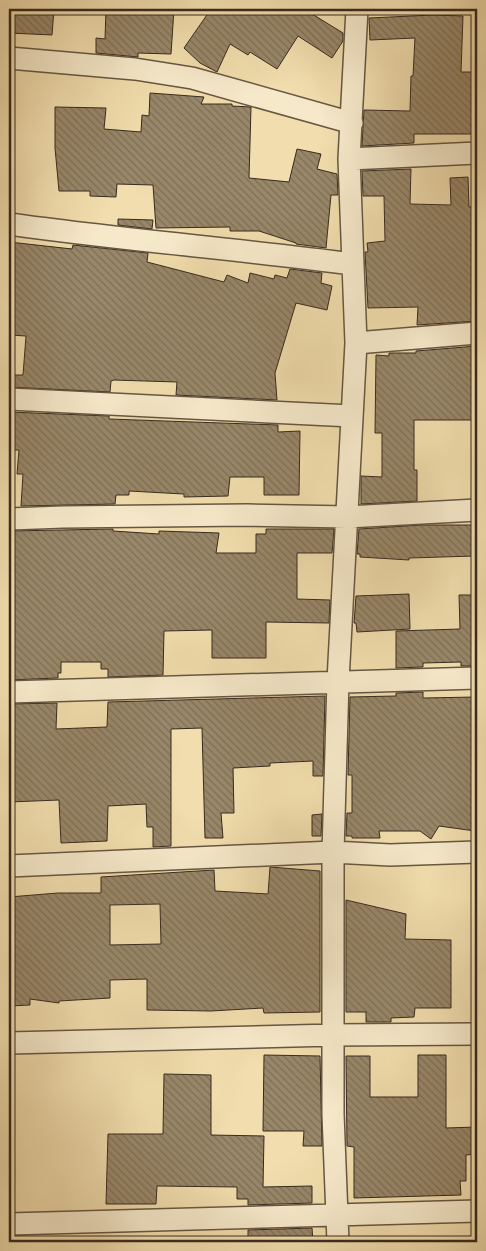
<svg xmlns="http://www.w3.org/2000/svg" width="486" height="1251" font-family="Vollkorn,serif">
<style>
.building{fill:url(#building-back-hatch);stroke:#382a1f;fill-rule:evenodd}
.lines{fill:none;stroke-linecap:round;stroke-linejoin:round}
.street-casing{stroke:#665742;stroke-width:24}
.street{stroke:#f6e9ca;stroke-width:21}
</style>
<defs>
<pattern id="building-back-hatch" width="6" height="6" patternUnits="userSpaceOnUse" patternTransform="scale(1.25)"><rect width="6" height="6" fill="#988769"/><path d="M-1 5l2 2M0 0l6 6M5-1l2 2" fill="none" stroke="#7d6f56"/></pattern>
</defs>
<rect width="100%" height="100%" fill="#f1ddad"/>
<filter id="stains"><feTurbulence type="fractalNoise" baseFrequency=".004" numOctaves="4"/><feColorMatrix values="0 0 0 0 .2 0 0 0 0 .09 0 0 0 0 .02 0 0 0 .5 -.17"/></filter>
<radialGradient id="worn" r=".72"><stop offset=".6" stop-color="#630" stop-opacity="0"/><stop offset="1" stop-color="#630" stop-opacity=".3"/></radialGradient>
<path class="building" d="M 9,9 L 54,9 L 52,35 L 9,33 Z
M 106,9 L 174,9 L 171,54 L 138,53 L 138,57 L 96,53 L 96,38 L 105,39 Z
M 211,9 L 304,9 L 343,33 L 343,41 L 332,58 L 298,36 L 277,69 L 250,52 L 248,55 L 230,44 L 217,72 L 200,63 L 184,48 Z
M 433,15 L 463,16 L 461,72 L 477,72 L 477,134 L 414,134 L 414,143 L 362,146 L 364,110 L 410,111 L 411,76 L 413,76 L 415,38 L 370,40 L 369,18 Z
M 150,93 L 204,97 L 201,104 L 232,104 L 232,106 L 251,107 L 249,178 L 289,182 L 297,149 L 321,154 L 317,169 L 337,174 L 338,195 L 331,195 L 326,248 L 296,244 L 296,243 L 259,231 L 230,231 L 230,227 L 156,228 L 153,185 L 117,184 L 116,197 L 90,196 L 90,191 L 59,191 L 55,148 L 55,107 L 106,108 L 104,129 L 141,132 L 142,115 L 149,116 Z
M 411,169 L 410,204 L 451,205 L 450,178 L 468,177 L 469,207 L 477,207 L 477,321 L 417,325 L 418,307 L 368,308 L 365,252 L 368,252 L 367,243 L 385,241 L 384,196 L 363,196 L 362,171 Z
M 118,219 L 153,220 L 152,229 L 118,225 Z
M 9,242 L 72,249 L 73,245 L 148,253 L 147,262 L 224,282 L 227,275 L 248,283 L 250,273 L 274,279 L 275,275 L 287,278 L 290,269 L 322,273 L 321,283 L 332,286 L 327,310 L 296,303 L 275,373 L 277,400 L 176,395 L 177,382 L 114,380 L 111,381 L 110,392 L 9,387 L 9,375 L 23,375 L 26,336 L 9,335 Z
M 477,346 L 477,420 L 414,420 L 414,470 L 417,470 L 417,501 L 361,504 L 361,476 L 382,477 L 382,433 L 375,433 L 376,355 L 389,356 L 389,353 L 416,353 L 416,351 Z
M 9,412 L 109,416 L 109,419 L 278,425 L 278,432 L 300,431 L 299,495 L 264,495 L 264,477 L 230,477 L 228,496 L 184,497 L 184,494 L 129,491 L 129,495 L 116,495 L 115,504 L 21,506 L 23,474 L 17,474 L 19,450 L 9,450 Z
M 422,525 L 474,525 L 475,556 L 409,558 L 409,560 L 360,557 L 360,554 L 357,554 L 359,529 Z
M 113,529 L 113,531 L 159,534 L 159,531 L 219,533 L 216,553 L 256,553 L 256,534 L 266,534 L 266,529 L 334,529 L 332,553 L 297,553 L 297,599 L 330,600 L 329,623 L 266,622 L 266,658 L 212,658 L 212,630 L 164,631 L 163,675 L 108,677 L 108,669 L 101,669 L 101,662 L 61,662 L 61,673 L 58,673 L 58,678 L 9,680 L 9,531 Z
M 409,594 L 410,629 L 357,632 L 356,623 L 354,623 L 356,596 Z
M 459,595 L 477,595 L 477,666 L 461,666 L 461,662 L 423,663 L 423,667 L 396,668 L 396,631 L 460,629 Z
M 423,692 L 423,698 L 476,697 L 477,820 L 475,831 L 439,826 L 431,839 L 420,831 L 379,831 L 380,838 L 352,838 L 352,836 L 346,836 L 347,813 L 352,813 L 352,775 L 348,775 L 350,697 L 396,696 L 396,693 Z
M 325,696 L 323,776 L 313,776 L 313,761 L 270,763 L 270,766 L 233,768 L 234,813 L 221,813 L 223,838 L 205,838 L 202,728 L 171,729 L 171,846 L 153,847 L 153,827 L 147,827 L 146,804 L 108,806 L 107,841 L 61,843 L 59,800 L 9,802 L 9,704 L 57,703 L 56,729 L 107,727 L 108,702 Z
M 322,814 L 321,836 L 312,836 L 312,815 Z
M 270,867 L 320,871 L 320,1012 L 264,1013 L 263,1008 L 211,1011 L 147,1010 L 147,979 L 110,980 L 110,998 L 59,1001 L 59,1003 L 30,999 L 30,1005 L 9,1006 L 9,897 L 58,893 L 101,893 L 101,877 L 214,870 L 215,891 L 268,894 ZM 160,904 L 161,944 L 110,945 L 110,905 Z
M 346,900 L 406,914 L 405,939 L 451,940 L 451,1008 L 415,1008 L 414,1017 L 391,1018 L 391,1022 L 366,1022 L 366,1012 L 346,1012 Z
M 264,1055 L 320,1056 L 322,1146 L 303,1146 L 304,1131 L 263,1131 Z
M 418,1055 L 446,1055 L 446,1128 L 477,1127 L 477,1154 L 466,1155 L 466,1181 L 460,1181 L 461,1195 L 354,1198 L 354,1147 L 347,1146 L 346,1056 L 370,1056 L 370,1097 L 418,1097 Z
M 164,1074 L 211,1075 L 211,1135 L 264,1136 L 263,1187 L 312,1186 L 312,1203 L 248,1205 L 248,1199 L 237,1199 L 237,1187 L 157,1186 L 156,1204 L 106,1204 L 108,1134 L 163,1134 Z
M 312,1228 L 313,1242 L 248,1242 L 248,1230 Z"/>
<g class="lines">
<g class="street-casing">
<path id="street" d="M 9,58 L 135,69 L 192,78 L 352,123
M 349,159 L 477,153
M 9,224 C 123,240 238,249 352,264
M 356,343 L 477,333
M 9,399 L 352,416
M 9,519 L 63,517 L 247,515 L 347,517 L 477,510
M 9,692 L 477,678
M 9,866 L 333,852 L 390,855 L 477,852
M 9,1043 L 333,1035 L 477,1034
M 9,1224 L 477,1211
M 338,1242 L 333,1114 L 333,852 L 338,681 L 356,343 L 349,159 L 357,9"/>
</g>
<use href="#street" class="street"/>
</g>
<rect width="486" height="1251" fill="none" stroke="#f1ddad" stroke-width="30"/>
<rect x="10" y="10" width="466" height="1231" fill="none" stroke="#382a1f" stroke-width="2.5"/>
<rect x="15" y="15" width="456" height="1221" fill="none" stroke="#382a1f"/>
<rect width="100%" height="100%" filter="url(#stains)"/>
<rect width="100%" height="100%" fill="url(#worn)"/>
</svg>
